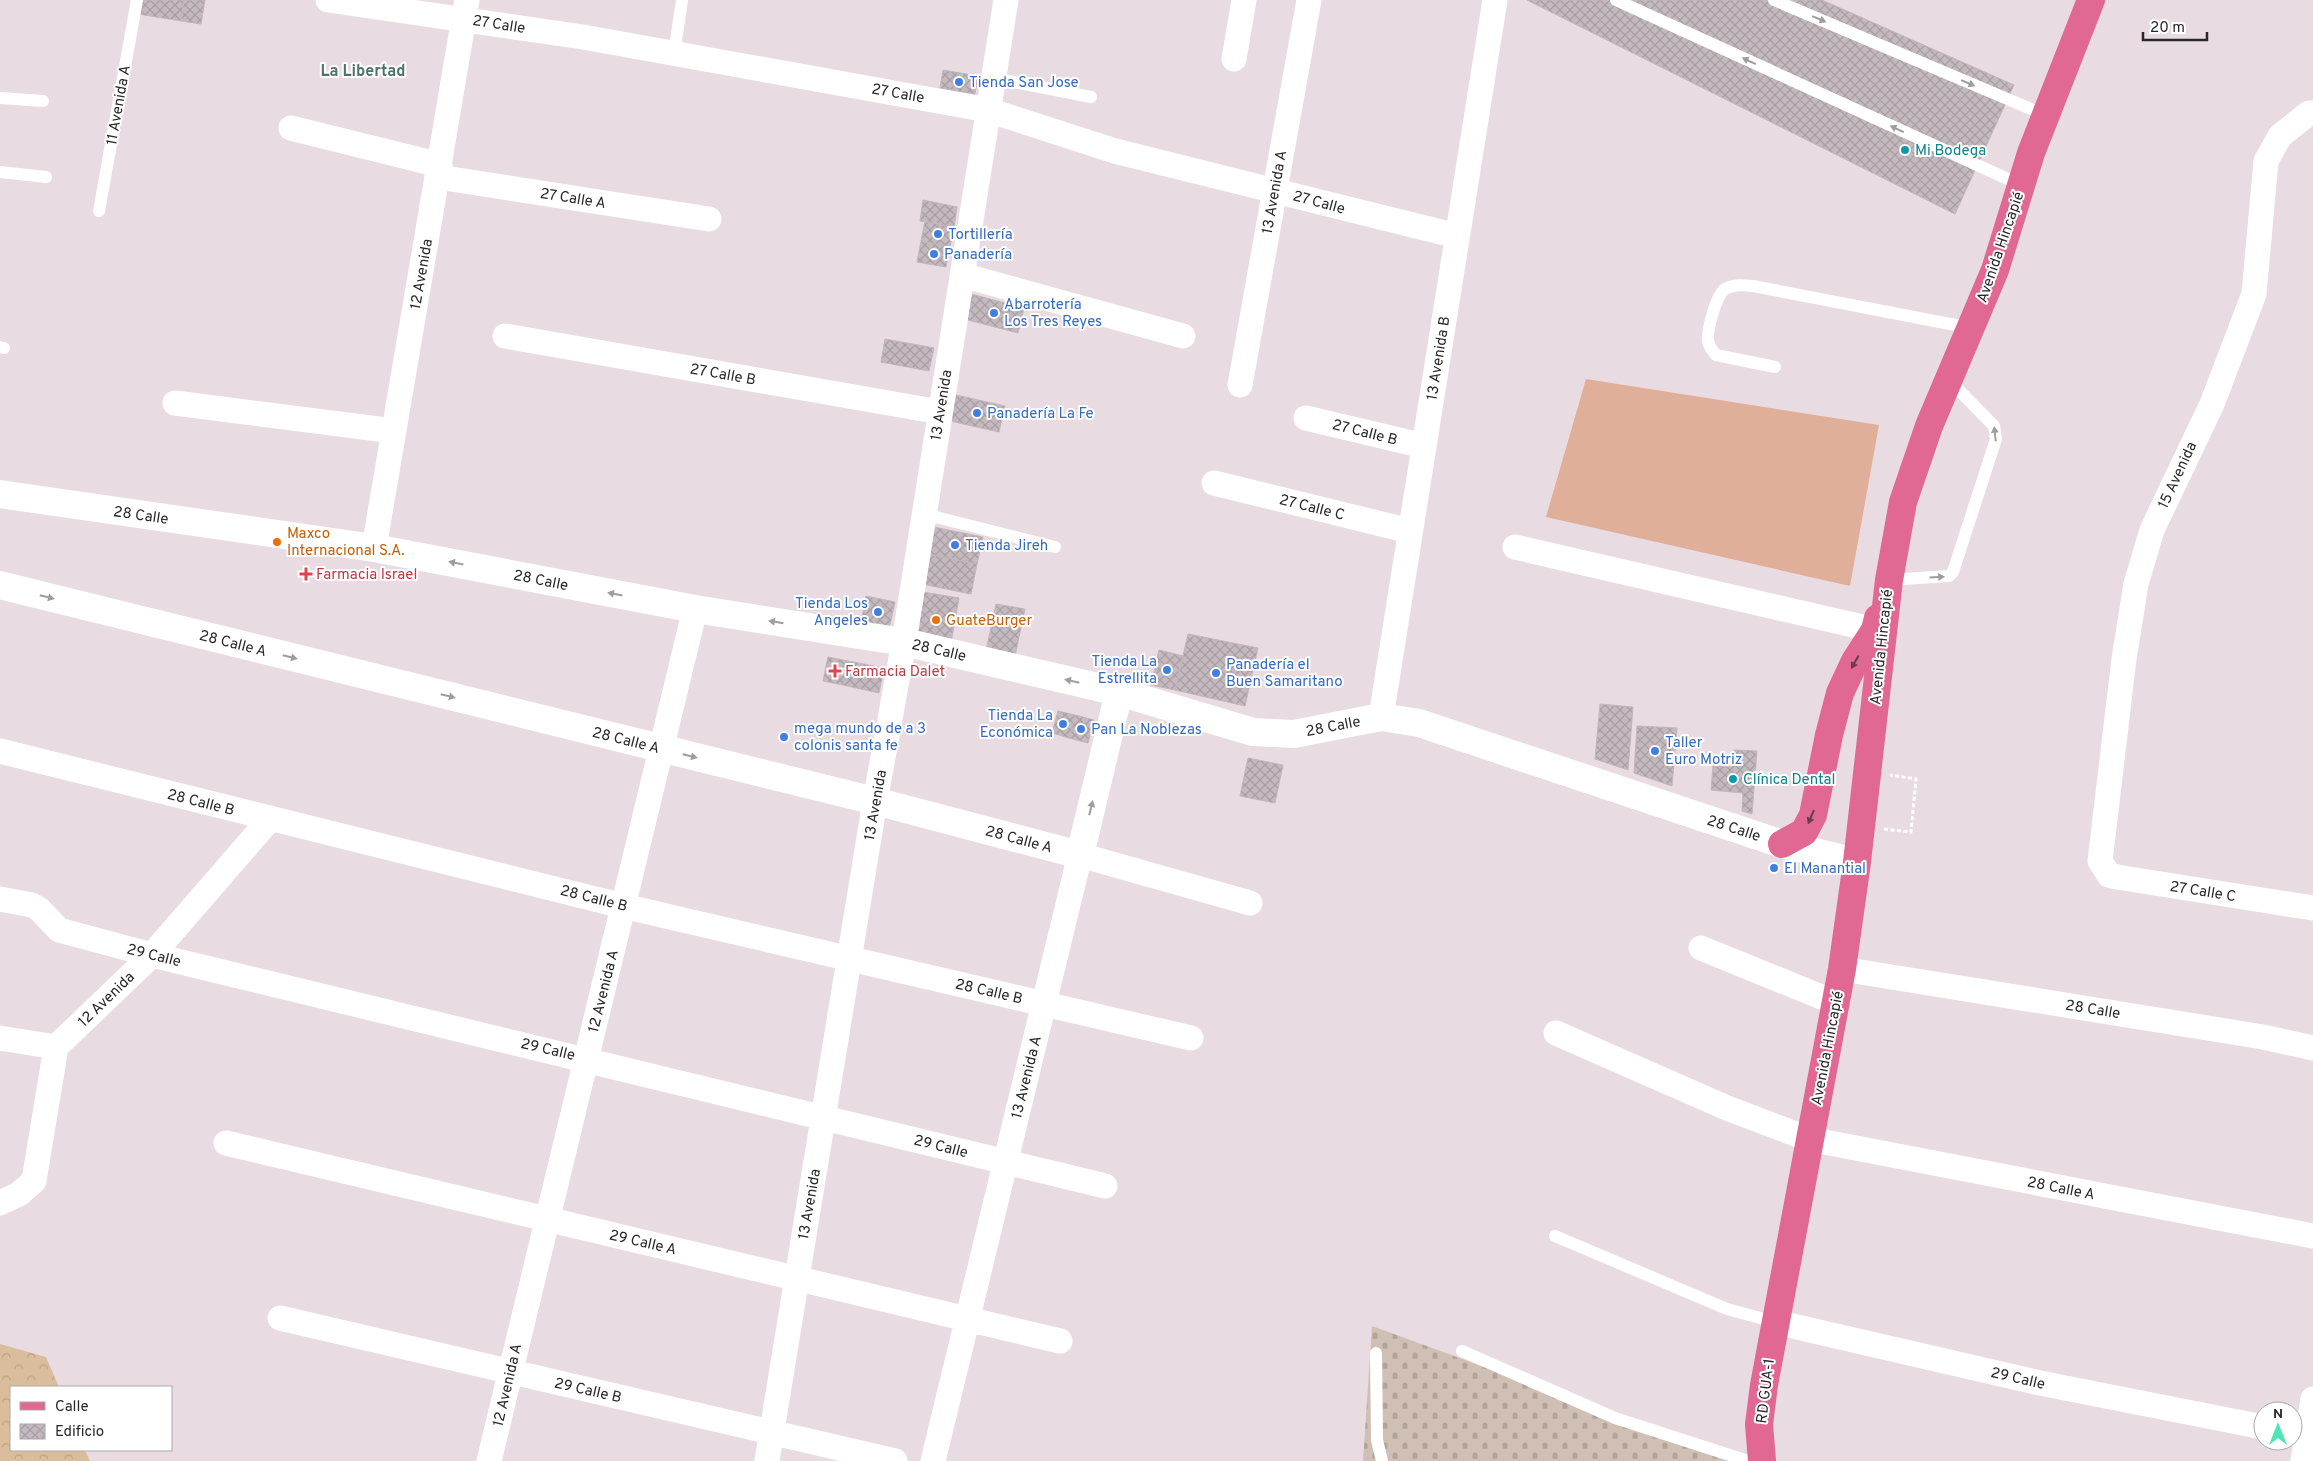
<svg xmlns="http://www.w3.org/2000/svg" width="2313" height="1461" font-family="Overpass,sans-serif">
<style>
.forest{fill:url(#forest-crowns)}
.cemetery{fill:url(#cemetery-stones)}
.pitch{fill:#e0af99}
.building{fill:url(#building-cross-hatch);stroke:#c3b5bc}
.lines{fill:none;stroke-linecap:round;stroke-linejoin:round}
.path{stroke:#fff;stroke-width:3;stroke-dasharray:4 2.5;stroke-linecap:butt}
.lane{stroke:#fff;stroke-width:12}
.street{stroke:#fff;stroke-width:25}
.secondary{stroke:#fff;stroke-width:28}
.primary{stroke:#e06893;stroke-width:28}
.oneway{fill:#9e9e9e}
.oneway2{fill:#683e4d}
.shop-dot{fill:#3f7fe0;stroke:#fff;stroke-width:2}
.culture-dot{fill:#0f9aa8;stroke:#fff;stroke-width:2}
.food-dot{fill:#e8710a;stroke:#fff;stroke-width:2}
.health-dot{fill:#e0444e;stroke:#fff;stroke-width:2}
.labels{text-anchor:middle;stroke-width:4;stroke-linejoin:round;paint-order:stroke}
.street-label{font-size:15px;fill:#282828;stroke:#fff}
.shop-label{font-size:15px;fill:#366cbe;stroke:#fff;text-anchor:start}
.culture-label{font-size:15px;fill:#0d838f;stroke:#fff;text-anchor:start}
.food-label{font-size:15px;fill:#c56008;stroke:#fff;text-anchor:start}
.health-label{font-size:15px;fill:#be3a42;stroke:#fff;text-anchor:start}
.neighbourhood-label{font-size:16px;font-weight:bold;fill:#4e7368;stroke:#fff}
</style>
<defs>
<pattern id="forest-crowns" width="20" height="18" patternUnits="userSpaceOnUse" patternTransform="scale(1.25)"><rect width="20" height="18" fill="#dabd9d"/><path d="M2 6a3 3 0 1 1 6 0M12 15a3 3 0 1 1 6 0" fill="none" stroke="#bba287"/></pattern>
<pattern id="cemetery-stones" width="16" height="16" patternUnits="userSpaceOnUse" patternTransform="scale(1.25)"><rect width="16" height="16" fill="#d0bfb4"/><path d="M2 7V4a2 2 0 0 1 4 0v3zM10 15v-3a2 2 0 0 1 4 0v3z" fill="#b3a49b"/></pattern>
<pattern id="building-cross-hatch" width="8" height="8" patternUnits="userSpaceOnUse" patternTransform="scale(1.25)"><rect width="8" height="8" fill="#c4b9bf"/><path d="M0 0l8 8M0 8l8-8" fill="none" stroke="#a89fa4"/></pattern>
</defs>
<rect width="100%" height="100%" fill="#e9dbe2"/>
<path class="forest" d="M 0,1344 L 46,1357 L 59,1387 L 11,1387 L 11,1450 L 85,1450 L 90,1461 L 0,1461 Z"/>
<path class="cemetery" d="M 1372,1326 L 1736,1459 L 1736,1461 L 1363,1461 Z"/>
<path class="pitch" d="M 1586,379 L 1879,425 L 1850,586 L 1546,517 Z"/>
<path class="building" d="M 140,0 L 184,0 L 181,21 L 138,14 Z
M 184,0 L 205,0 L 201,24 L 181,21 Z
M 1527,0 L 1822,0 L 2014,85 L 1955,214 Z
M 943,70 L 978,76 L 975,94 L 940,88 Z
M 923,200 L 957,207 L 954,227 L 920,221 Z
M 925,221 L 954,227 L 950,247 L 921,241 Z
M 921,241 L 950,247 L 946,267 L 917,262 Z
M 971,294 L 1024,308 L 1018,333 L 964,319 Z
M 885,339 L 934,348 L 929,371 L 881,362 Z
M 956,395 L 1005,406 L 999,432 L 950,421 Z
M 934,527 L 983,537 L 977,564 L 928,554 Z
M 928,554 L 977,564 L 971,594 L 922,584 Z
M 923,592 L 959,598 L 950,648 L 914,641 Z
M 866,596 L 895,602 L 889,629 L 861,623 Z
M 996,604 L 1025,609 L 1015,656 L 986,651 Z
M 1188,634 L 1258,648 L 1245,706 L 1175,690 Z
M 1159,650 L 1183,656 L 1175,690 L 1151,685 Z
M 828,657 L 848,661 L 843,685 L 823,681 Z
M 848,661 L 884,668 L 879,693 L 843,685 Z
M 1600,704 L 1633,707 L 1628,770 L 1595,759 Z
M 1058,711 L 1075,715 L 1069,738 L 1052,733 Z
M 1075,715 L 1094,720 L 1088,743 L 1069,738 Z
M 1637,726 L 1677,728 L 1672,786 L 1634,773 Z
M 1734,750 L 1757,751 L 1752,814 L 1742,811 L 1743,793 L 1711,790 L 1713,766 L 1732,767 Z
M 1248,758 L 1283,765 L 1275,803 L 1240,796 Z"/>
<g class="lines">
<path class="path" d="M 1884,829 L 1911,832 L 1916,779 L 1890,775"/>
<path class="lane" d="M 1616,0 L 2021,185
M 1774,0 L 2045,115
M 674,54 L 682,0
M 993,78 L 1091,97
M 0,98 L 43,101
M 0,172 L 46,177
M 99,211 L 137,0
M 0,347 L 4,348
M 1775,367 L 1716,355 C 1712,350 1709,347 1708,341 C 1707,330 1716,295 1725,289 C 1734,284 1744,285 1753,286 L 1971,328
M 924,514 L 1055,547
M 1889,580 L 1949,576 L 1953,572 L 1996,439 L 1994,426 L 1949,380
M 1555,1236 L 1727,1309 L 1775,1322
M 1462,1351 L 1615,1418 L 1748,1461
M 1376,1353 L 1377,1440 L 1382,1461"/>
<path class="street" d="M 328,0 L 583,37 L 988,110 L 1115,151 L 1457,236
M 1234,59 L 1244,0
M 2313,113 L 2309,113 L 2280,136 L 2266,161 L 2254,294 L 2212,404 L 2152,530 L 2136,584 L 2124,659 L 2100,861 L 2109,875 L 2117,877 L 2313,908
M 291,128 L 440,165
M 438,177 L 709,219
M 962,275 L 1183,336
M 505,336 L 940,412
M 1240,385 L 1309,0
M 175,403 L 394,431
M 1306,418 L 1424,446
M 1214,483 L 1410,531
M 1515,547 L 1875,630
M 374,548 L 467,0
M 1381,717 L 1495,0
M 0,751 L 623,906 L 1191,1038
M 0,899 L 32,905 L 39,909 L 59,930 L 152,955 L 1105,1186
M 1701,948 L 1836,1003
M 1842,969 L 2263,1037 L 2313,1048
M 1556,1033 L 1727,1108 L 1809,1139 L 2313,1236
M 0,1038 L 56,1047
M 226,1143 L 1060,1341
M 0,1203 L 19,1194 L 34,1181 L 56,1047 L 152,955 L 270,819
M 280,1318 L 895,1461
M 1775,1322 L 2040,1383 L 2263,1427
M 489,1461 L 695,609
M 767,1461 L 875,801 L 904,642 L 1006,0
M 933,1461 L 1080,855 L 1250,903
M 2303,1461 L 2313,1399"/>
<path class="secondary" d="M 0,494 L 374,548 L 695,609 L 904,642 L 1119,692 L 1253,732 L 1294,734 L 1381,717 L 1419,723 L 1782,844 L 1857,862
M 0,585 L 875,801 L 1080,855 L 1119,692"/>
<path class="primary" d="M 1782,844 L 1804,832 L 1813,815 L 1829,735 L 1840,693 L 1855,661 L 1875,630 L 1878,618
M 1762,1461 L 1759,1424 L 1764,1385 L 1842,969 L 1857,862 L 1889,580 L 1903,502 L 1929,426 L 1995,270 L 2031,153 L 2091,0"/>
</g>
<defs><path id="oneway-solid" d="M-6-.8H1V-3.2L6.5 0L1 3.2V.8H-6Z" transform="scale(1.25)"/></defs>
<g class="oneway">
<use href="#oneway-solid" transform="translate(1819 19) rotate(23)"/>
<use href="#oneway-solid" transform="translate(1749 61) rotate(-155)"/>
<use href="#oneway-solid" transform="translate(1968 83) rotate(23)"/>
<use href="#oneway-solid" transform="translate(1897 129) rotate(-155)"/>
<use href="#oneway-solid" transform="translate(1995 434) rotate(-96)"/>
<use href="#oneway-solid" transform="translate(456 563) rotate(-169)"/>
<use href="#oneway-solid" transform="translate(1937 577) rotate(-4)"/>
<use href="#oneway-solid" transform="translate(615 594) rotate(-169)"/>
<use href="#oneway-solid" transform="translate(47 597) rotate(14)"/>
<use href="#oneway-solid" transform="translate(776 622) rotate(-171)"/>
<use href="#oneway-solid" transform="translate(290 657) rotate(14)"/>
<use href="#oneway-solid" transform="translate(1072 681) rotate(-167)"/>
<use href="#oneway-solid" transform="translate(448 696) rotate(14)"/>
<use href="#oneway-solid" transform="translate(690 756) rotate(14)"/>
<use href="#oneway-solid" transform="translate(1091 808) rotate(-76)"/>
</g>
<g class="oneway2">
<use href="#oneway-solid" transform="translate(1855 662) rotate(119)"/>
<use href="#oneway-solid" transform="translate(1811 817) rotate(113)"/>
</g>
<g class="shop-dot">
<circle cx="959" cy="82" r="5"/>
<circle cx="938" cy="234" r="5"/>
<circle cx="934" cy="254" r="5"/>
<circle cx="994" cy="313" r="5"/>
<circle cx="977" cy="413" r="5"/>
<circle cx="955" cy="545" r="5"/>
<circle cx="878" cy="612" r="5"/>
<circle cx="1167" cy="670" r="5"/>
<circle cx="1216" cy="673" r="5"/>
<circle cx="1063" cy="724" r="5"/>
<circle cx="1081" cy="729" r="5"/>
<circle cx="784" cy="737" r="5"/>
<circle cx="1655" cy="751" r="5"/>
<circle cx="1774" cy="868" r="5"/>
</g>
<g class="culture-dot">
<circle cx="1905" cy="150" r="5"/>
<circle cx="1733" cy="779" r="5"/>
</g>
<g class="food-dot">
<circle cx="277" cy="542" r="5"/>
<circle cx="936" cy="620" r="5"/>
</g>
<g class="health-dot">
<path d="M303.5 566.5h5v5h5v5h-5v5h-5v-5h-5v-5h5z"/>
<path d="M832.5 663.5h5v5h5v5h-5v5h-5v-5h-5v-5h5z"/>
</g>
<g class="labels">
<g class="street-label">
<text transform="translate(499 24) rotate(9)" y="5">27 Calle</text>
<text transform="translate(898 93) rotate(10)" y="5">27 Calle</text>
<text transform="translate(118 105) rotate(-80)" y="5">11 Avenida A</text>
<text transform="translate(1274 192) rotate(-80)" y="5">13 Avenida A</text>
<text transform="translate(573 198) rotate(9)" y="5">27 Calle A</text>
<text transform="translate(1319 202) rotate(15)" y="5">27 Calle</text>
<text transform="translate(2000 247) rotate(-71)" y="5">Avenida Hincapié</text>
<text transform="translate(421 274) rotate(-80)" y="5">12 Avenida</text>
<text transform="translate(1438 358) rotate(-81)" y="5">13 Avenida B</text>
<text transform="translate(723 374) rotate(10)" y="5">27 Calle B</text>
<text transform="translate(941 405) rotate(-81)" y="5">13 Avenida</text>
<text transform="translate(1365 432) rotate(14)" y="5">27 Calle B</text>
<text transform="translate(2177 475) rotate(-65)" y="5">15 Avenida</text>
<text transform="translate(1312 507) rotate(14)" y="5">27 Calle C</text>
<text transform="translate(141 515) rotate(8)" y="5">28 Calle</text>
<text transform="translate(541 580) rotate(11)" y="5">28 Calle</text>
<text transform="translate(233 643) rotate(14)" y="5">28 Calle A</text>
<text transform="translate(1881 647) rotate(-84)" y="5">Avenida Hincapié</text>
<text transform="translate(939 650) rotate(13)" y="5">28 Calle</text>
<text transform="translate(1333 726) rotate(-11)" y="5">28 Calle</text>
<text transform="translate(626 740) rotate(14)" y="5">28 Calle A</text>
<text transform="translate(201 802) rotate(14)" y="5">28 Calle B</text>
<text transform="translate(875 805) rotate(-80)" y="5">13 Avenida</text>
<text transform="translate(1734 828) rotate(18)" y="5">28 Calle</text>
<text transform="translate(1019 839) rotate(15)" y="5">28 Calle A</text>
<text transform="translate(2203 891) rotate(9)" y="5">27 Calle C</text>
<text transform="translate(594 898) rotate(14)" y="5">28 Calle B</text>
<text transform="translate(154 955) rotate(14)" y="5">29 Calle</text>
<text transform="translate(603 991) rotate(-76)" y="5">12 Avenida A</text>
<text transform="translate(989 991) rotate(13)" y="5">28 Calle B</text>
<text transform="translate(106 999) rotate(-44)" y="5">12 Avenida</text>
<text transform="translate(2093 1009) rotate(9)" y="5">28 Calle</text>
<text transform="translate(1827 1048) rotate(-79)" y="5">Avenida Hincapié</text>
<text transform="translate(548 1049) rotate(13)" y="5">29 Calle</text>
<text transform="translate(1026 1077) rotate(-76)" y="5">13 Avenida A</text>
<text transform="translate(941 1146) rotate(14)" y="5">29 Calle</text>
<text transform="translate(2061 1188) rotate(11)" y="5">28 Calle A</text>
<text transform="translate(809 1204) rotate(-80)" y="5">13 Avenida</text>
<text transform="translate(643 1242) rotate(13)" y="5">29 Calle A</text>
<text transform="translate(2018 1378) rotate(13)" y="5">29 Calle</text>
<text transform="translate(507 1385) rotate(-77)" y="5">12 Avenida A</text>
<text transform="translate(588 1390) rotate(13)" y="5">29 Calle B</text>
<text transform="translate(1765 1391) rotate(-83)" y="5">RD GUA-1</text>
</g>
<g class="shop-label">
<text x="969" y="87">Tienda San Jose</text>
<text x="948" y="239">Tortillería</text>
<text x="944" y="259">Panadería</text>
<text x="1004" y="309">Abarrotería<tspan x="1004" dy="17">Los Tres Reyes</tspan></text>
<text x="987" y="418">Panadería La Fe</text>
<text x="965" y="550">Tienda Jireh</text>
<text x="868" y="608" text-anchor="end">Tienda Los<tspan x="868" dy="17">Angeles</tspan></text>
<text x="1157" y="666" text-anchor="end">Tienda La<tspan x="1157" dy="17">Estrellita</tspan></text>
<text x="1226" y="669">Panadería el<tspan x="1226" dy="17">Buen Samaritano</tspan></text>
<text x="1053" y="720" text-anchor="end">Tienda La<tspan x="1053" dy="17">Económica</tspan></text>
<text x="794" y="733">mega mundo de a 3<tspan x="794" dy="17">colonis santa fe</tspan></text>
<text x="1091" y="734">Pan La Noblezas</text>
<text x="1665" y="747">Taller<tspan x="1665" dy="17">Euro Motriz</tspan></text>
<text x="1784" y="873">El Manantial</text>
</g>
<g class="culture-label">
<text x="1915" y="155">Mi Bodega</text>
<text x="1743" y="784">Clínica Dental</text>
</g>
<g class="food-label">
<text x="287" y="538">Maxco<tspan x="287" dy="17">Internacional S.A.</tspan></text>
<text x="946" y="625">GuateBurger</text>
</g>
<g class="health-label">
<text x="316" y="579">Farmacia Israel</text>
<text x="845" y="676">Farmacia Dalet</text>
</g>
<g class="neighbourhood-label">
<text x="363" y="76">La Libertad</text>
</g>
</g>
<rect x="10" y="1386" width="162" height="65" fill="#ffffff" stroke="#a9a9a9"/>
<rect x="20" y="1402" width="25" height="8" fill="#e06893" stroke="#a9a9a9"/>
<text x="55" y="1411" font-size="15" fill="#282828">Calle</text>
<rect x="20" y="1424" width="25" height="15" fill="url(#building-cross-hatch)" stroke="#a9a9a9"/>
<text x="55" y="1436" font-size="15" fill="#282828">Edificio</text>
<g transform="translate(2278 1426)"><circle r="24" fill="#ffffff" stroke="#a9a9a9"/>
<path d="M0-4L9 19L0 12L-9 19Z" fill="#4ce5b6"/>
<text y="-8" font-size="14" font-weight="bold" text-anchor="middle" fill="#282828">N</text>
</g>
<path d="M2143 32v8h64v-8" fill="none" stroke="#282828" stroke-width="2.5"/>
<text x="2150" y="32" font-size="15" fill="#282828" stroke="#ffffff" stroke-width="4" paint-order="stroke">20 m</text>
</svg>
